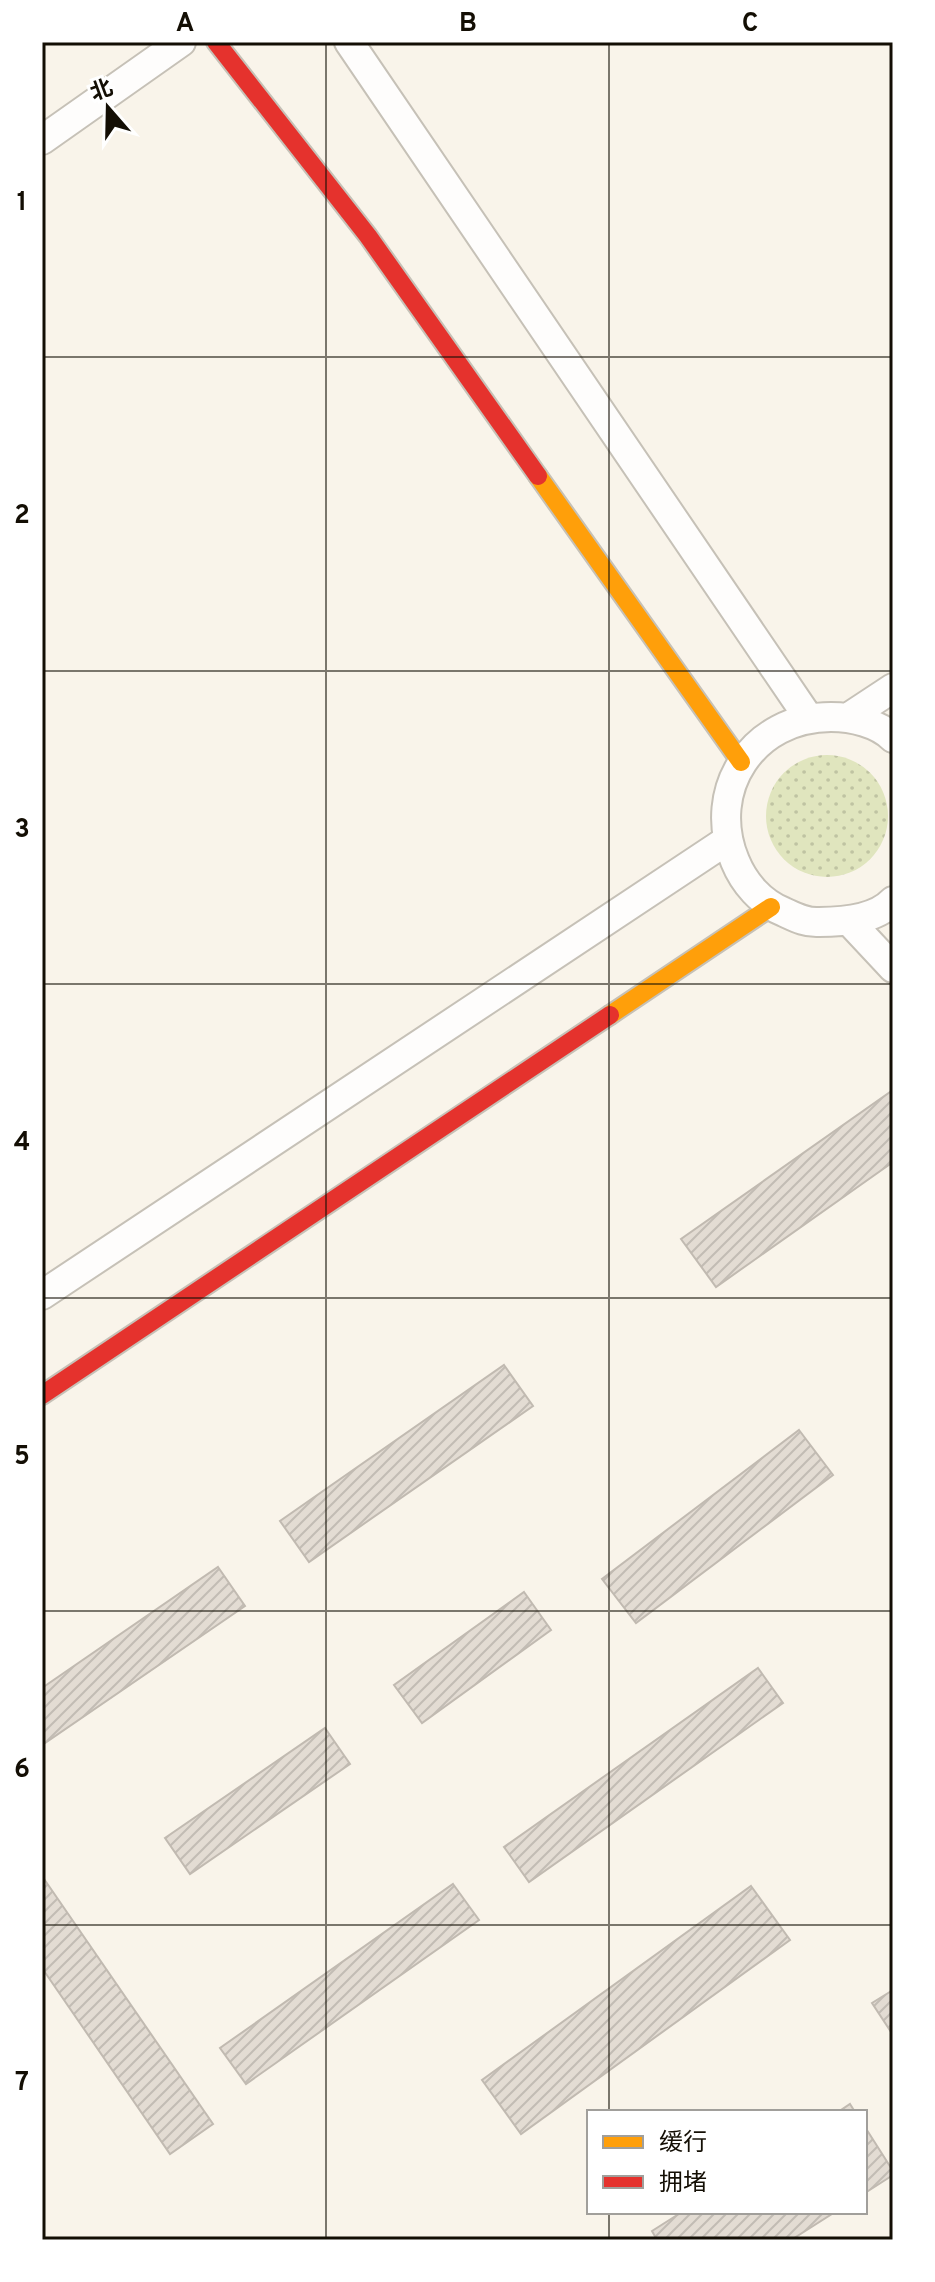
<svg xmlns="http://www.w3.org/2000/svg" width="935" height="2282" font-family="Overpass,'Noto Sans SC',sans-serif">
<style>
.grass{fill:url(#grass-dots)}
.building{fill:url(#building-hatch);stroke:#c1bab1;stroke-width:2}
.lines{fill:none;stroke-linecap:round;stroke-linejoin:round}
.street-casing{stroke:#c6c1b7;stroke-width:32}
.slow-casing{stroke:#c6c1b7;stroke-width:22}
.jam-casing{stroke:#c6c1b7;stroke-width:22}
.street{stroke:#fefdfc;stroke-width:28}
.slow{stroke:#ff9f0a;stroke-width:18}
.jam{stroke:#e5322d;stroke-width:18}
.grid{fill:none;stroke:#130e04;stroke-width:2;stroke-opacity:0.55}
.neatline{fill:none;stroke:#130e04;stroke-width:3}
.grid-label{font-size:26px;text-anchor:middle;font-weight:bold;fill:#130e04}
</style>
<defs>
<pattern id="grass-dots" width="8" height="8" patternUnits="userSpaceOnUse" patternTransform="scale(2)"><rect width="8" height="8" fill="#e0e5be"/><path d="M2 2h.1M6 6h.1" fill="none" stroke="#bfc3a2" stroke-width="1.8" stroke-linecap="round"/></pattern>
<pattern id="building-hatch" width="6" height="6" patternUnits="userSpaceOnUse" patternTransform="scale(2)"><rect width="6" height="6" fill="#e3dcd3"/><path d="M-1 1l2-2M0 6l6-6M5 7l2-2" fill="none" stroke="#c2bcb4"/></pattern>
</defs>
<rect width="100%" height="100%" fill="#f9f4ea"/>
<path class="grass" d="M766 816a61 61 0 1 1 122 0a61 61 0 1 1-122 0Z"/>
<path class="building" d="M 893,1090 L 893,1162 L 716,1287 L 681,1239 Z
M 504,1365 L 533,1406 L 309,1562 L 280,1521 Z
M 799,1430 L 833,1475 L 636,1623 L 602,1579 Z
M 218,1567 L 245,1606 L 42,1745 L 42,1688 Z
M 524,1592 L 551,1630 L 422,1723 L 394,1685 Z
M 758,1668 L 783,1703 L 529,1882 L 504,1847 Z
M 325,1728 L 350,1764 L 190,1874 L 165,1838 Z
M 42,1876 L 213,2124 L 170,2154 L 42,1968 Z
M 453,1884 L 479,1920 L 246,2084 L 220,2048 Z
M 751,1886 L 790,1940 L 521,2134 L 482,2080 Z
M 893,1990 L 893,2035 L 872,2003 Z
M 850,2104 L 855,2112 L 838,2112 Z
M 865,2127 L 893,2171 L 893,2175 L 865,2193 Z
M 682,2212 L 835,2212 L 791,2240 L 657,2240 L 652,2231 Z"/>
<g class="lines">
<g class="street-casing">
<path id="street" d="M 349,42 L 808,717
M 42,140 L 181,42
M 849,717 L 893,688
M 893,738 C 878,723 852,717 831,717 C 754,717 705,789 735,861 C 744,883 761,903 784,912 C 795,917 806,923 819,922 C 843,922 875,920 893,901
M 850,922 L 893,968
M 42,1295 L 726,841"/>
</g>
<g class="slow-casing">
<path id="slow" d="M 538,476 L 741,762
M 610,1015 L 771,907"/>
</g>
<g class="jam-casing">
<path id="jam" d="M 216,42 L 368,236 L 538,476
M 42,1395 L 610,1015"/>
</g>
<use href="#street" class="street"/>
<use href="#slow" class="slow"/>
<use href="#jam" class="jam"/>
</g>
<path class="grid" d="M 326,42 L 326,2240M 609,42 L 609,2112M 42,357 L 893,357M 42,671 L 893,671M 42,984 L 893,984M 42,1298 L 893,1298M 42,1611 L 893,1611M 42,1925 L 893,1925M 609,2212 L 609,2240"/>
<rect width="935" height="2282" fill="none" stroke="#ffffff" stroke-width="88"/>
<rect x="587" y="2110" width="280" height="104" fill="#ffffff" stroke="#a19f9b" stroke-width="2"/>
<rect x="603" y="2136" width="40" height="12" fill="#ff9f0a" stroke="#a19f9b" stroke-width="2"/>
<text x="659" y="2150" font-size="24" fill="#130e04">缓行</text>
<rect x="603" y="2176" width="40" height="12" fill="#e5322d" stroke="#a19f9b" stroke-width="2"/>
<text x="659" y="2190" font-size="24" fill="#130e04">拥堵</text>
<g transform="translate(108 108) rotate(340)" stroke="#ffffff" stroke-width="6" paint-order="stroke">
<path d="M0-6L14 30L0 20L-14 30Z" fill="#130e04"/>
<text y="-12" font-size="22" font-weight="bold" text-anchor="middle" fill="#130e04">北</text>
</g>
<rect x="44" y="44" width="847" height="2194" class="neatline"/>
<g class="grid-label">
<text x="185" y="31">A</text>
<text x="468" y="31">B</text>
<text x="750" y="31">C</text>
<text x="22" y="210">1</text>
<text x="22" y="523">2</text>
<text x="22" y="837">3</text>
<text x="22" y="1150">4</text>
<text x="22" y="1464">5</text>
<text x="22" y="1777">6</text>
<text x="22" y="2090">7</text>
</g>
</svg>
